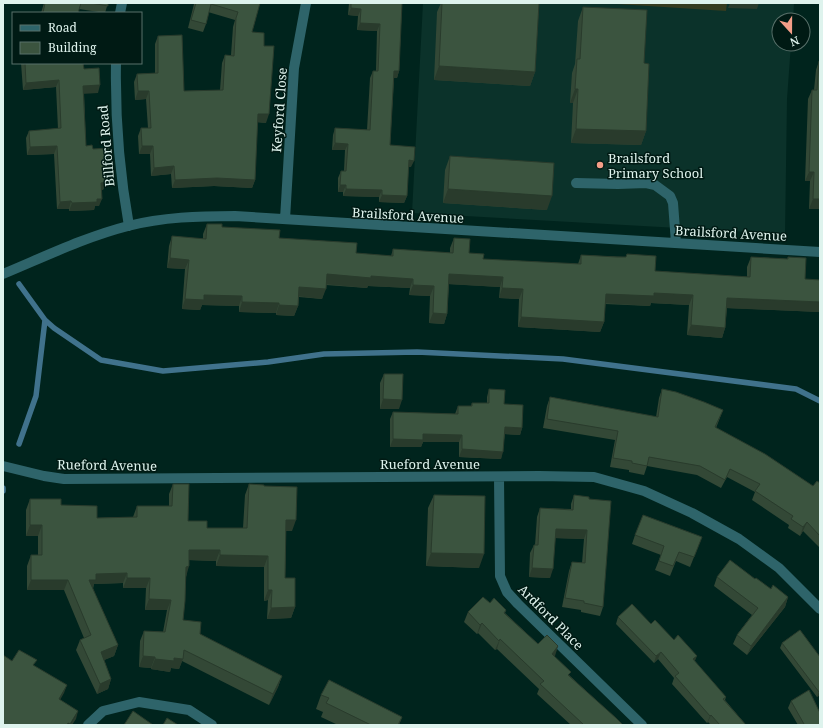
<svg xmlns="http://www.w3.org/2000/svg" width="823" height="728" font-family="'Noto Serif',serif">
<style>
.built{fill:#0b322a}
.green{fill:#353c20}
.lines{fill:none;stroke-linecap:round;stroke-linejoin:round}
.stream{stroke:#40728c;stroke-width:5.5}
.minor{stroke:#2e646a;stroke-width:10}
.wall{fill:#334836}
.shaded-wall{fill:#293b2c}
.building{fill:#3b543f;stroke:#293b2c}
.poi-dot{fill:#f49e88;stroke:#001a14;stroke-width:1.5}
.labels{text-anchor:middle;stroke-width:3;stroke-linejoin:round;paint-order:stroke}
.street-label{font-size:13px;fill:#def3ed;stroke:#001a14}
.poi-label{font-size:13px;fill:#def3ed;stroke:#001a14;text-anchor:start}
</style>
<rect width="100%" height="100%" fill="#00241d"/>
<path class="built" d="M 423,3 L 794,3 L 793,20 L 779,20 L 779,44 L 791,44 L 787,99 L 785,234 L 412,213 Z"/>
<path class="green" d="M 601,3 L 727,3 L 726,11 Z"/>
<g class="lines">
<path class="stream" d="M 19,284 L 45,320 L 36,396 L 19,444
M 45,320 L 54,328 L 101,360 L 163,371 L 268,362 L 324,354 L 417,352 L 563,359 L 796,389 L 820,401
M 3,491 L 3,488"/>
<path class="minor" d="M 120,13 L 122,3
M 116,63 C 115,120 119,170 129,226
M 576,183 L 618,184 L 646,183 L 655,185 L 670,196 L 673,203 L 676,243
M 285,219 L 294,68 L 306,3
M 3,274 C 44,257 85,237 128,226 C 163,217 199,216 235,216 L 820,252
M 3,466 L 44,476 L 64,479 L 539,476 L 594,477 L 644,491 L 692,513 L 739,539 L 779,568 L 820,609
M 499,477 L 500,576 L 507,592 L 518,604 L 642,725
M 88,725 L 103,711 L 139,702 L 189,710 L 212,725"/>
</g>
<path class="wall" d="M 44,3 L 108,3 L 105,13 L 79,9 L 78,13 L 41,13 Z
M 189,3 L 260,3 L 252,32 L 264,46 L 266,123 L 257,122 L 255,180 L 252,188 L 214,186 L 172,188 L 171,174 L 151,176 L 150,154 L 139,154 L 138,136 L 141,128 L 148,128 L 146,99 L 135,100 L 134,82 L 137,74 L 155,73 L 155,44 L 158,36 L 184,91 L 220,90 L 222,63 L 225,55 L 231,55 L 233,27 L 235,20 L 208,12 L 206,24 L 203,32 L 188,28 L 194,4 Z
M 349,3 L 402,3 L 399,71 L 397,78 L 394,78 L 390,145 L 411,167 L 408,167 L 407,196 L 404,203 L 379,202 L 379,197 L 343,196 L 343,192 L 338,192 L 338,178 L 341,171 L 344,171 L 345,150 L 332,150 L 333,135 L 335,128 L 367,130 L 370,78 L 373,71 L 376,71 L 377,31 L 357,30 L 358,16 L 348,15 Z
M 441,3 L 539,3 L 535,72 L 530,86 L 434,80 L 437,12 Z
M 583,7 L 644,63 L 646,131 L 641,145 L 571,143 L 573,103 L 570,103 L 572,73 L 575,64 L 578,21 Z
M 819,61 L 820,209 L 809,209 L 810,181 L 805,181 L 808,99 L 812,90 L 814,90 L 816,70 Z
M 21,63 L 83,63 L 84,69 L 98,93 L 84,93 L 86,146 L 93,149 L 109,162 L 107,170 L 106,170 L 106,182 L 103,190 L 101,190 L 99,206 L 95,206 L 94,210 L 69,211 L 69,209 L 57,209 L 54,154 L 27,155 L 26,138 L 29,131 L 58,129 L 56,87 L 23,90 Z
M 450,156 L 547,210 L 443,203 L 445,170 Z
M 207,224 L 356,253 L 391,256 L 393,249 L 450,253 L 450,248 L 454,238 L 469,253 L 483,259 L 578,264 L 581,255 L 626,257 L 627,254 L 655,271 L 747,277 L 747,267 L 751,257 L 787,259 L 788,257 L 805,279 L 820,312 L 727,308 L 725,328 L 722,338 L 687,335 L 689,305 L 651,303 L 650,306 L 605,304 L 604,322 L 600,332 L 518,327 L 519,299 L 499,298 L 500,287 L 449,284 L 447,314 L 444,324 L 429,323 L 430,296 L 409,295 L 410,288 L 368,286 L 367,288 L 326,285 L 322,299 L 299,297 L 298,306 L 294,316 L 276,315 L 276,313 L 239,312 L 239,306 L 202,305 L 200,310 L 182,309 L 185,269 L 167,268 L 169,246 L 172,236 L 203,239 L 203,234 Z
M 384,374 L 399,409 L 380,409 L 380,383 Z
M 489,389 L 504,404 L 522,428 L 520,435 L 505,434 L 501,459 L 459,457 L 459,442 L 423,442 L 421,447 L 390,447 L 390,419 L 393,412 L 455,414 L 458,406 L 471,406 L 472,403 L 487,403 L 487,397 Z
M 662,389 L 723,410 L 716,428 L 813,486 L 820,483 L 820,548 L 803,531 L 800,536 L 788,528 L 789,525 L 752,500 L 755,492 L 727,477 L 721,488 L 697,475 L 647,466 L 644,475 L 629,472 L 629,470 L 610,467 L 615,440 L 543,428 L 547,406 L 550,397 L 656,417 L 659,398 Z
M 173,484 L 188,521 L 207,528 L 243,528 L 245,495 L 249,484 L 264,486 L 292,531 L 286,531 L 285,578 L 295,607 L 291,618 L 267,619 L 268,600 L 264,601 L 264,567 L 216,566 L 216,561 L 189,560 L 186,577 L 183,620 L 200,634 L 282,676 L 278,687 L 269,705 L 182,661 L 179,669 L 171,668 L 170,672 L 151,669 L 151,668 L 139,667 L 140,641 L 144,631 L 163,632 L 167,610 L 145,610 L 146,588 L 123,588 L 123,583 L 94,584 L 93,589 L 118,645 L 114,656 L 104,660 L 111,679 L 108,689 L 97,694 L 76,650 L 80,640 L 84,638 L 64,590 L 27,590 L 27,566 L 31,555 L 38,555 L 38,536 L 26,536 L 26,510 L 30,499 L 61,505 L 97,518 L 133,517 L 137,506 L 169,506 L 169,494 Z
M 434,495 L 479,568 L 426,566 L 428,508 Z
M 574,495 L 589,499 L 603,607 L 600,616 L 581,612 L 581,610 L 562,607 L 569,571 L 572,562 L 582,563 L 584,539 L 555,538 L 550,578 L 529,577 L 530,553 L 534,545 L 535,545 L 537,517 L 540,508 L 571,509 L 571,504 Z
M 635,535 L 698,547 L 690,567 L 676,561 L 670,576 L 655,570 L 661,555 L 632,544 Z
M 717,577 L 755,579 L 771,589 L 788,597 L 785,607 L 747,655 L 733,644 L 737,635 L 752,615 L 714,586 Z
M 490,603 L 506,610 L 505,613 L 538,644 L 558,646 L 554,656 L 570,676 L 623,725 L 571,725 L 537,694 L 539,689 L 497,649 L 495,650 L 478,633 L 477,634 L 464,622 L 468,612 Z
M 618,617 L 651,624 L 695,662 L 726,697 L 725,700 L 746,725 L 711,725 L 708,722 L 707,723 L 672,684 L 674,678 L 658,659 L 654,663 L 616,624 Z
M 800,630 L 820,695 L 817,697 L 780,648 L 782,643 Z
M 321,695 L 402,717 L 399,725 L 338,725 L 321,717 L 323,712 L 316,709 Z
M 791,701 L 820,725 L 798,725 L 788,708 Z"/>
<path class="shaded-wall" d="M 730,3 L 759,3 L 757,9 L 728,8 Z
M 351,8 L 361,9 L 358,16 L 348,15 Z
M 360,23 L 380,24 L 377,31 L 357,30 Z
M 439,66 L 535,72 L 530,86 L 434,80 Z
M 394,71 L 399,71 L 397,78 L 392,78 Z
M 59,80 L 56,87 L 23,90 L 26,83 Z
M 100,85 L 98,93 L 81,94 L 83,86 Z
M 575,89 L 578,89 L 573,103 L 570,103 Z
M 138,91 L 149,91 L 146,99 L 135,100 Z
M 258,114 L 269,114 L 266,123 L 255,122 Z
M 576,129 L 646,131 L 641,145 L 571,143 Z
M 335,143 L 348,144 L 345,150 L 332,150 Z
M 57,146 L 54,154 L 27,155 L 30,147 Z
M 142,146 L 153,146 L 150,154 L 139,154 Z
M 409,160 L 414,161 L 411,167 L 406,167 Z
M 105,162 L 109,162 L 107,170 L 103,170 Z
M 174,166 L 171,174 L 151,176 L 154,168 Z
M 809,172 L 814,172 L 810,181 L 805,181 Z
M 217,178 L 255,180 L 252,188 L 214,186 L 172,188 L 175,180 Z
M 106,182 L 103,190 L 98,190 L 101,183 Z
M 340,185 L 346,185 L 343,192 L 338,192 Z
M 346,189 L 382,190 L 379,197 L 343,196 Z
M 448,189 L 552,196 L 547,210 L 443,203 Z
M 382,195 L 407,196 L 404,203 L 379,202 Z
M 97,199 L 102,199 L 99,206 L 95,206 L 94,210 L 69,211 L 72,203 Z
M 813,199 L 820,199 L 820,209 L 809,209 Z
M 71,201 L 69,209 L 57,209 L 60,202 Z
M 170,258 L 189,260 L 185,269 L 167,268 Z
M 327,274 L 371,276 L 413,279 L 410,288 L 368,286 L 367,288 L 323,284 Z
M 449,274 L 503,277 L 500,287 L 446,284 Z
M 413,285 L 434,286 L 430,296 L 409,295 Z
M 299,287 L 326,289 L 322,299 L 296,296 Z
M 502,288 L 523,289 L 519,299 L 499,298 Z
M 654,293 L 693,295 L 689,305 L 651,303 L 650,306 L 602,303 L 606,294 Z
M 204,295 L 242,296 L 239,306 L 202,305 L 200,310 L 182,309 L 185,299 Z
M 727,298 L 820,302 L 820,312 L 724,308 Z
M 242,302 L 279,303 L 276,313 L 239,312 Z
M 279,305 L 298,306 L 294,316 L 276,315 Z
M 433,313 L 447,314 L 444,324 L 429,323 Z
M 521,317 L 604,322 L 600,332 L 518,327 Z
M 691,325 L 725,328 L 722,338 L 687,335 Z
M 383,399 L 402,400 L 399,409 L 380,409 Z
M 505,427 L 522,428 L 520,435 L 503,434 Z
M 423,434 L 462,435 L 459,442 L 423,442 L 421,447 L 390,447 L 393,439 Z
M 462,449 L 503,452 L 501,459 L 459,457 Z
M 286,520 L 296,520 L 292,531 L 282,531 Z
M 807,522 L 803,531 L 800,536 L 803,527 Z
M 30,525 L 42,525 L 38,536 L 26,536 Z
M 556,529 L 587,530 L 584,539 L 552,538 Z
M 189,550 L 220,550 L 216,561 L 186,560 Z
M 431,553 L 484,554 L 479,568 L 426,566 Z
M 220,555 L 268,556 L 264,567 L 216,566 Z
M 189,566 L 186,577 L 186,567 Z
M 532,568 L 553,569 L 550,578 L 529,577 Z
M 127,573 L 123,583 L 94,584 L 92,590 L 89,580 L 96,574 Z
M 127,578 L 150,578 L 146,588 L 123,588 Z
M 31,580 L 68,580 L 64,590 L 27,590 Z
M 268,590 L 272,590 L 268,600 L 264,601 Z
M 788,597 L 785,607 L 747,655 L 751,646 Z
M 149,599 L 171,600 L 167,610 L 145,610 Z
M 295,607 L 291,618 L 267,619 L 271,608 Z
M 482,623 L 478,633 L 477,634 L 480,625 Z
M 500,639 L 497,649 L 495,650 L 499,641 Z
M 118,645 L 114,656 L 97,663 L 101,652 Z
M 558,646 L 555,656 L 548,663 L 552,654 Z
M 661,652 L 658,659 L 654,663 L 656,656 Z
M 143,656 L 155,657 L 151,668 L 139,667 Z
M 697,656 L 694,663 L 693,659 Z
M 174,658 L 183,659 L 179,669 L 171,668 L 170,672 L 151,669 L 155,659 Z
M 282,676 L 278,687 L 269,705 L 273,694 Z
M 111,679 L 108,689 L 97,694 L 100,684 Z
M 67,685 L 64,693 L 56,707 L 59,699 Z
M 819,692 L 820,692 L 820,695 L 817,697 Z
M 78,711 L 76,719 L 72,725 L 70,725 Z
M 711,715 L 708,722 L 707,723 L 710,716 Z"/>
<path class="building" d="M 45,3 L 81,3 L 78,13 L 43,13 Z
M 91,3 L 108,3 L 108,6 Z
M 196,3 L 260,3 L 252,32 L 264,33 L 264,46 L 274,46 L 269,114 L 258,114 L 255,180 L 217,178 L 175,180 L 174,166 L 154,168 L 153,146 L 142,146 L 141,128 L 151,128 L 149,91 L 138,91 L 137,74 L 158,73 L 158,36 L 182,35 L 184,91 L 223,90 L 225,55 L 234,56 L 236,18 L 238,12 L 211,4 L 206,24 L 191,20 Z
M 351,3 L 402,3 L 399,71 L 394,71 L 390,145 L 415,147 L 414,161 L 409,160 L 407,196 L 382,195 L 382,190 L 346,189 L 346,185 L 340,185 L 341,171 L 346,171 L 348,144 L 335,143 L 335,128 L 370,130 L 373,71 L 378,71 L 380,24 L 360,23 L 361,9 L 351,8 Z
M 442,3 L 539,3 L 535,72 L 439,66 Z
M 583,7 L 647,10 L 644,63 L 649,64 L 646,131 L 576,129 L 578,89 L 575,89 L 577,59 L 580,59 Z
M 819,61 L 820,61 L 820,199 L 813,199 L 814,172 L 809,172 L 812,90 L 817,90 Z
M 25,63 L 83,63 L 84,69 L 99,68 L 100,85 L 83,86 L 86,146 L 92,145 L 93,149 L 109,148 L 109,162 L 105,162 L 106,182 L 101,183 L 102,199 L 97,199 L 97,202 L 72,203 L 71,201 L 60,202 L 57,146 L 30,147 L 29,131 L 61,128 L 59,80 L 26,83 Z
M 450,156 L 554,163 L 552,196 L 448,189 Z
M 207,224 L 222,224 L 222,227 L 280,230 L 279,238 L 357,243 L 356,253 L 393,256 L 393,249 L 453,253 L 454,238 L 470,239 L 469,253 L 484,254 L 483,259 L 581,264 L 581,255 L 617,257 L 626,257 L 627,254 L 656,256 L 655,271 L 750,277 L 751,257 L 788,259 L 788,257 L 806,258 L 805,279 L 820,280 L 820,302 L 727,298 L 725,328 L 691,325 L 693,295 L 654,293 L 654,296 L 606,294 L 604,322 L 521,317 L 523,289 L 502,288 L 503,277 L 449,274 L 447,314 L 433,313 L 434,286 L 413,285 L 413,279 L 371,276 L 371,278 L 327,274 L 326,289 L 299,287 L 298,306 L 279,305 L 279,303 L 242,302 L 242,296 L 204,295 L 204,300 L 185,299 L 189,260 L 170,258 L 172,236 L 206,239 Z
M 384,374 L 403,374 L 402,400 L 383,399 Z
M 489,389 L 505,390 L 504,404 L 523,405 L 522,428 L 505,427 L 503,452 L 462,449 L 462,435 L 423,434 L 423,440 L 393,439 L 393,412 L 458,414 L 458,406 L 472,406 L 472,403 L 489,403 Z
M 662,389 L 676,392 L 704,402 L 723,410 L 715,427 L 765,454 L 813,486 L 817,481 L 820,483 L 820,536 L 807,522 L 803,527 L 791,519 L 793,516 L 755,491 L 760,484 L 730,469 L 725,480 L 700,466 L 649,457 L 647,466 L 632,463 L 632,461 L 613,458 L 618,431 L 547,419 L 550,397 L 658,417 Z
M 173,484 L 189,484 L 188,521 L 207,521 L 207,528 L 247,528 L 249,484 L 264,485 L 264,486 L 297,487 L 296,520 L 286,520 L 285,578 L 295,578 L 295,607 L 271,608 L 272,590 L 268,590 L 268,556 L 220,555 L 220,550 L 189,550 L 189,566 L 186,567 L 185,601 L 183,620 L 201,622 L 200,634 L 282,676 L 273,694 L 184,650 L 183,659 L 174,658 L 174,661 L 155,659 L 155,657 L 143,656 L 144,631 L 165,632 L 171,600 L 149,599 L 150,578 L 127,578 L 127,573 L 96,574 L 96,580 L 89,580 L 118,645 L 101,652 L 111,679 L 100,684 L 80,640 L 91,635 L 68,580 L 31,580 L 31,555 L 42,555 L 42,525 L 30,525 L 30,499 L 61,499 L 61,505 L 97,506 L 97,518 L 137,517 L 137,506 L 172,506 Z
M 434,495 L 485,496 L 484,554 L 431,553 Z
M 574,495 L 589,497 L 589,499 L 611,501 L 603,607 L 584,603 L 584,601 L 565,598 L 572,562 L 585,563 L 587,530 L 556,529 L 553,569 L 532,568 L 534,545 L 538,545 L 540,508 L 573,510 Z
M 643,515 L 702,537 L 694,557 L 679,552 L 673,566 L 659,561 L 664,546 L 635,535 Z
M 730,560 L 755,579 L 756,578 L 771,589 L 773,585 L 788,597 L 751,646 L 737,635 L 758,608 L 717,577 Z
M 483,597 L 490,603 L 494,598 L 506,610 L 504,613 L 538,644 L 547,635 L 558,646 L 552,654 L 571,672 L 568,675 L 616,718 L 623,725 L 582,725 L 583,724 L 540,684 L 544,681 L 500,639 L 499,641 L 482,623 L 480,625 L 468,612 Z
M 632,604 L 651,624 L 655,620 L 674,640 L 678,635 L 697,656 L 693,659 L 726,697 L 723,699 L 746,725 L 720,725 L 711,715 L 710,716 L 675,676 L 679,673 L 661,652 L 656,656 L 618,617 Z
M 800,630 L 820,657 L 820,692 L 819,692 L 782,643 Z
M 19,650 L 37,660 L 33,665 L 67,685 L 59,699 L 78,711 L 70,724 L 68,723 L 67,725 L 3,725 L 3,655 L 12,661 Z
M 329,680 L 402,717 L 398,725 L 371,725 L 326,703 L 329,698 L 321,695 Z
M 809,690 L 820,713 L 820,725 L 803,725 L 804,724 L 791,701 Z
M 133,711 L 153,725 L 124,725 Z
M 167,718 L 178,725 L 163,725 Z"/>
<circle class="poi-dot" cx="600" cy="165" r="4"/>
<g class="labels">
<g class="street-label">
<text transform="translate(279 110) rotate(-86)" y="5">Keyford Close</text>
<text transform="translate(106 146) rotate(-95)" y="5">Billford Road</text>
<text transform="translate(408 215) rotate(3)" y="5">Brailsford Avenue</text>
<text transform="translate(731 233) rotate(3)" y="5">Brailsford Avenue</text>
<text x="430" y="469">Rueford Avenue</text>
<text transform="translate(107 465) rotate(1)" y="5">Rueford Avenue</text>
<text transform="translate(551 617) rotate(45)" y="5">Ardford Place</text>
</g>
<g class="poi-label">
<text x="608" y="163">Brailsford<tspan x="608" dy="15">Primary School</tspan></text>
</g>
</g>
<rect width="823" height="728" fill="none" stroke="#def3ed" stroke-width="8"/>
<rect x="12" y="12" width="130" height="52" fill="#001a14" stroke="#59716b"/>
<rect x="20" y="25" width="20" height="6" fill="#2e646a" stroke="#59716b"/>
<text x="48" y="32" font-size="12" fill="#def3ed">Road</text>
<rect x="20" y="42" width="20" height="12" fill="#3b543f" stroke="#59716b"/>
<text x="48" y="52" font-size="12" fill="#def3ed">Building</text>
<g transform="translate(791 32) rotate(159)"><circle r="19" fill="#001a14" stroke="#59716b"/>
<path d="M0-3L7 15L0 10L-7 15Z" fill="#f49e88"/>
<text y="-6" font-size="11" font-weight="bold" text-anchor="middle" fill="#def3ed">N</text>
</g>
</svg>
